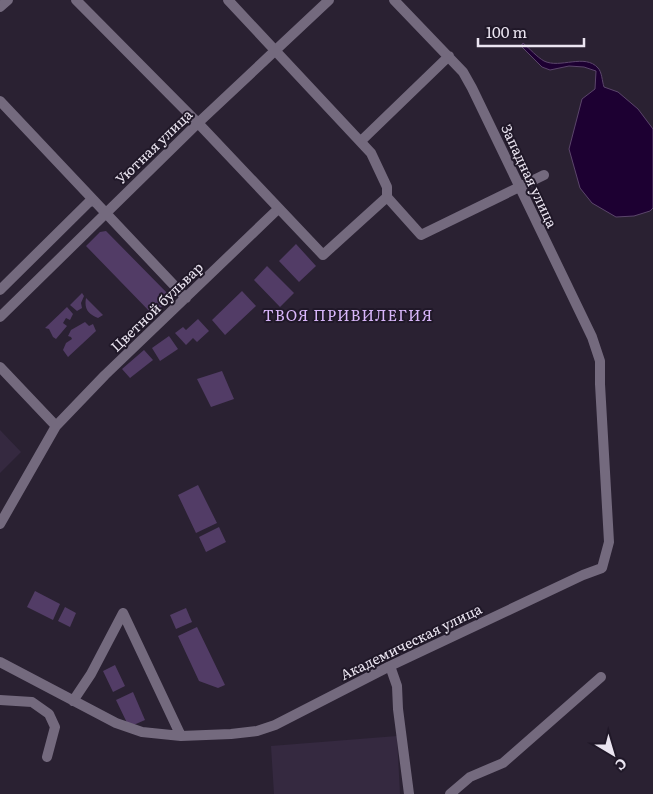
<svg xmlns="http://www.w3.org/2000/svg" width="653" height="794" font-family="Literata,serif">
<style>
.built{fill:#352940}
.green{fill:#523c66}
.water{fill:#1d0032;stroke:#5b456b}
.lines{fill:none;stroke-linecap:round;stroke-linejoin:round}
.minor{stroke:#746a7e;stroke-width:10}
.labels{text-anchor:middle;stroke-width:4;stroke-linejoin:round;paint-order:stroke}
.street-label{font-size:14px;fill:#ebe5f1;stroke:#201828}
.neighbourhood-label{font-size:15px;letter-spacing:1px;fill:#d8b6fa;stroke:#201828}
</style>
<rect width="100%" height="100%" fill="#2a2132"/>
<path class="built" d="M 0,430 L 21,452 L 0,473 Z
M 397,736 L 400,794 L 274,794 L 271,746 Z"/>
<path class="green" d="M 106,231 L 172,298 L 153,315 L 86,246 L 100,232 Z
M 296,244 L 316,266 L 299,282 L 279,261 Z
M 267,266 L 294,293 L 280,307 L 254,280 Z
M 242,291 L 256,306 L 225,335 L 212,320 Z
M 82,293 L 84,296 L 81,303 L 82,308 L 77,311 L 70,305 Z
M 86,298 L 103,315 L 98,318 C 88,314 84,309 86,298 Z
M 67,307 L 73,314 L 70,320 L 66,318 L 63,323 L 67,326 L 56,339 L 53,337 L 49,329 L 45,328 Z
M 198,319 L 209,331 L 197,342 L 193,338 L 186,345 L 175,333 L 183,327 L 186,330 Z
M 85,322 L 89,326 L 93,324 L 96,331 L 68,357 L 63,350 L 66,343 L 72,339 L 71,337 L 68,336 L 71,330 Z
M 169,336 L 178,349 L 160,361 L 152,348 Z
M 144,350 L 153,360 L 130,378 L 122,369 Z
M 222,371 L 234,399 L 211,407 L 197,379 Z
M 198,485 L 217,523 L 196,533 L 178,495 Z
M 219,527 L 226,542 L 206,552 L 199,537 Z
M 35,591 L 60,604 L 53,620 L 27,607 Z
M 65,607 L 76,613 L 70,627 L 58,621 Z
M 186,608 L 192,622 L 176,629 L 170,615 Z
M 197,627 L 225,685 L 218,688 L 199,681 L 178,636 Z
M 115,665 L 125,686 L 113,692 L 103,671 Z
M 133,692 L 145,720 L 129,727 L 116,700 Z"/>
<path class="water" d="M 523,43 C 530,49 537,57 544,61 C 560,69 585,53 598,68 C 602,72 602,81 604,87 L 618,92 L 638,109 L 653,129 L 653,208 L 650,211 L 634,216 L 616,217 L 592,203 L 580,188 L 569,149 L 582,99 L 595,89 L 596,71 L 584,67 L 569,66 L 550,70 L 542,67 L 521,46 Z"/>
<g class="lines">
<path class="minor" d="M 76,0 L 198,123 L 323,255 L 387,197
M 228,0 L 371,153 L 387,187 L 387,197 L 421,235 L 544,175
M 0,7 L 8,0
M 0,101 L 186,298
M 361,141 L 449,56
M 0,290 L 89,202 L 94,201
M 0,317 L 198,123 L 329,0
M 0,367 L 56,426
M 0,524 L 56,426 L 105,375 L 278,209
M 123,613 L 181,736
M 0,662 L 116,723 L 142,732 L 181,736 L 231,734 L 257,731 L 275,725 L 390,666 L 583,575 L 602,568 L 609,542 L 600,384 L 600,361 L 592,337 L 472,88 L 463,72 L 394,0
M 390,666 L 397,686 L 398,709 L 409,794
M 0,700 L 32,702 L 49,714 L 55,727 L 47,757
M 73,701 L 91,674 L 123,613
M 450,794 L 470,777 L 503,763 L 601,677"/>
</g>
<g class="labels">
<g class="street-label">
<text transform="translate(154 147) rotate(-44)" y="5">Уютная улица</text>
<text transform="translate(529 176) rotate(65)" y="5">Западная улица</text>
<text transform="translate(157 307) rotate(-44)" y="5">Цветной бульвар</text>
<text transform="translate(411 642) rotate(-26)" y="5">Академическая улица</text>
</g>
<g class="neighbourhood-label">
<text x="348" y="321">ТВОЯ ПРИВИЛЕГИЯ</text>
</g>
</g>
<g transform="translate(613 754) rotate(142)" stroke="#201828" stroke-width="4" paint-order="stroke">
<path d="M0-4L9 19L0 12L-9 19Z" fill="#ebe5f1"/>
<text y="-8" font-size="14" font-weight="bold" text-anchor="middle" fill="#ebe5f1">С</text>
</g>
<path d="M478 38v8h106v-8" fill="none" stroke="#ebe5f1" stroke-width="2.5"/>
<text x="486" y="38" font-size="15" fill="#ebe5f1" stroke="#201828" stroke-width="4" paint-order="stroke">100 m</text>
</svg>
